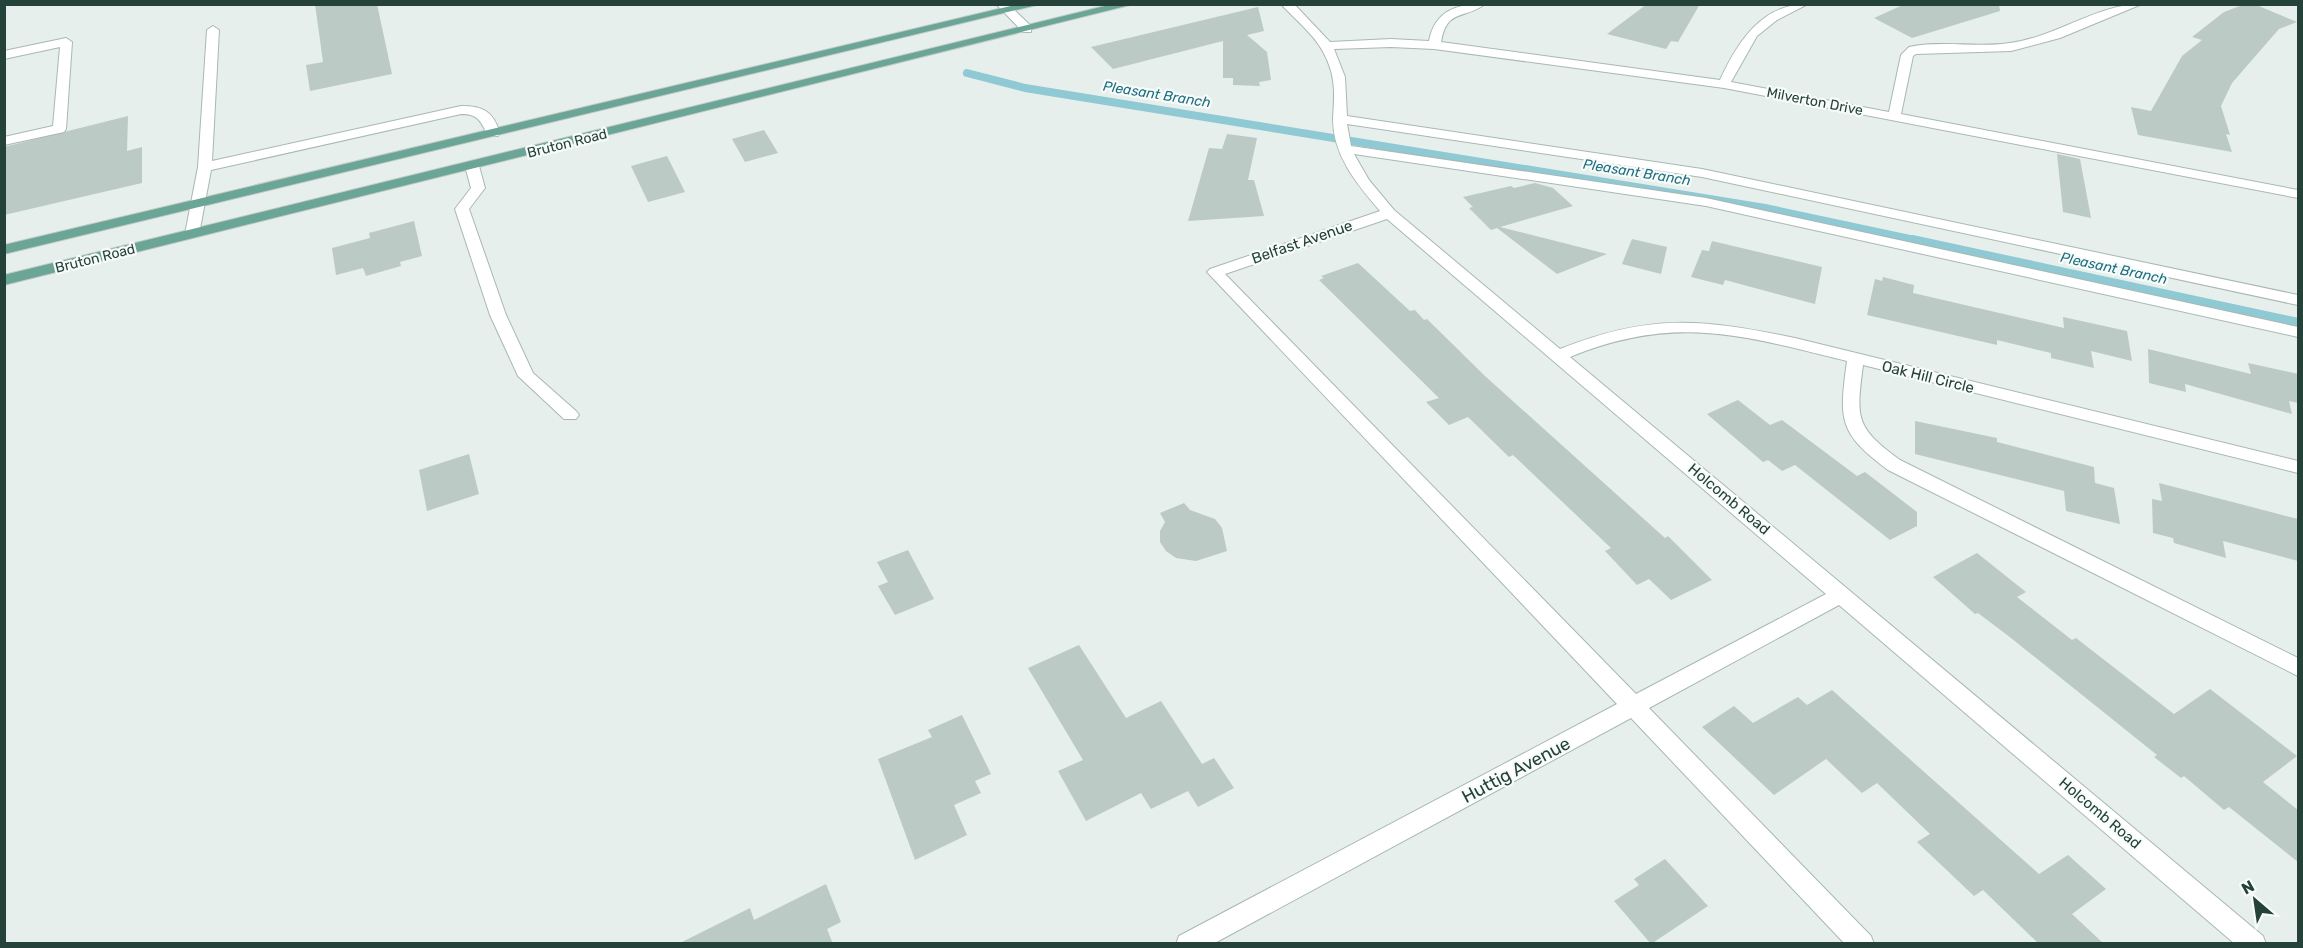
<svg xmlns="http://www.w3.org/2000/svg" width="2303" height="948" font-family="Rubik,sans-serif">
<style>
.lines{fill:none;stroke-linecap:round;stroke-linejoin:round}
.stream-far1{stroke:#8ec9d4;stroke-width:8}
.stream{stroke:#8ec9d4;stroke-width:10}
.building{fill:#bbcac4}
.minor-casing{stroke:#a8b8b2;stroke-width:2}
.major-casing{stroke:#c2cac8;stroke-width:2}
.minor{fill:#fff;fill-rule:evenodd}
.major{fill:#6aa596;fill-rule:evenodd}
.labels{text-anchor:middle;stroke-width:4.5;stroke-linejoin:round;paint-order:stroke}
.far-water-label{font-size:14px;font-style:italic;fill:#1c6f80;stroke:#f7fbf9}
.far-street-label{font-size:14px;fill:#24423a;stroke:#f7fbf9}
.street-label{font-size:15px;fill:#24423a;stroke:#f7fbf9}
.near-street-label{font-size:18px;fill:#24423a;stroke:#f7fbf9}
</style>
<rect width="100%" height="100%" fill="#e6efeb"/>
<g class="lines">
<path class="stream-far1" d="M 967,73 L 1025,88 L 1765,208 L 1919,241"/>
<path class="stream" d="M 1912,240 L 2298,323"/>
</g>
<path class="building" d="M 315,4 L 377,4 L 392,74 L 310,91 L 306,65 L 323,62 Z
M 1647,4 L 1700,4 L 1678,42 L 1671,41 L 1666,49 L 1607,34 Z
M 1905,4 L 1999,4 L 2000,11 L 1912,38 L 1874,18 Z
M 2245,4 L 2254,4 L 2297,22 L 2279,29 L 2232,83 L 2221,106 L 2230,135 L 2226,134 L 2232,152 L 2138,135 L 2131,107 L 2151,111 L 2182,56 L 2202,40 L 2192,37 L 2224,12 Z
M 1258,7 L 1264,31 L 1247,35 L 1267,52 L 1271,80 L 1259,82 L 1260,86 L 1233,85 L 1233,78 L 1223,78 L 1223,41 L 1113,69 L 1091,47 Z
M 128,116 L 127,151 L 142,147 L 142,183 L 4,215 L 4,147 Z
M 764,130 L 778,153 L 745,162 L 732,139 Z
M 1227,134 L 1257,138 L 1248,180 L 1254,180 L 1264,216 L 1188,221 L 1209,148 L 1222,149 Z
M 2057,154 L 2080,159 L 2091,218 L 2063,212 Z
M 667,156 L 685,192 L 648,202 L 631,166 Z
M 1535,183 L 1553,188 L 1573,206 L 1500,227 L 1607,254 L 1557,274 L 1497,228 L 1491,230 L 1469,208 L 1473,207 L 1463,197 L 1511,186 L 1514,188 Z
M 414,221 L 422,256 L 400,262 L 401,266 L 366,276 L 363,268 L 336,275 L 332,248 L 370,238 L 369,233 Z
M 1632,239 L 1667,247 L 1661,274 L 1622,264 Z
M 1712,241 L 1822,267 L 1815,304 L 1725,280 L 1723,285 L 1691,277 L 1702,250 L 1709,251 Z
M 1358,263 L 1410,311 L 1415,310 L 1424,320 L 1427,319 L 1485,376 L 1665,538 L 1668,536 L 1712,580 L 1671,600 L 1649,579 L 1637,585 L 1605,551 L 1611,548 L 1513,455 L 1509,457 L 1468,417 L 1449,425 L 1426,402 L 1439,398 L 1319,280 L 1324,278 L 1321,276 Z
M 1883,277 L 1914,285 L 1913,293 L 2064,328 L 2063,317 L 2127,331 L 2132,361 L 2091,351 L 2094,368 L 2051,358 L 2051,353 L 1997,340 L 1997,345 L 1867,315 L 1875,279 L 1882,281 Z
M 2148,349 L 2251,374 L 2248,363 L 2298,374 L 2298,403 L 2289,401 L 2292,414 L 2185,384 L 2186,392 L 2149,383 Z
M 1738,400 L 1770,425 L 1782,420 L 1857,476 L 1865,472 L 1917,512 L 1917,526 L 1890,540 L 1795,465 L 1782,471 L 1768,460 L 1763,462 L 1707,414 Z
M 1915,421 L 1997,438 L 1997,442 L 2094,467 L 2095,483 L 2114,488 L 2120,524 L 2066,511 L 2064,491 L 1915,454 Z
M 469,454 L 479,494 L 427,511 L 419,470 Z
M 2159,483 L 2298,519 L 2298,561 L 2223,541 L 2226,558 L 2174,543 L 2173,538 L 2153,533 L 2152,499 L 2162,501 Z
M 1184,503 L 1190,510 L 1215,519 L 1222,528 L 1227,551 L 1196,561 L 1176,558 L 1166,551 L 1160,542 L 1160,531 L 1165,522 L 1160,513 Z
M 908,550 L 934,599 L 895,615 L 878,586 L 888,582 L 877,562 Z
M 1977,553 L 2026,592 L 2017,597 L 2072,640 L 2076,638 L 2174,714 L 2210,689 L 2297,756 L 2263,782 L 2298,810 L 2298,862 L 2229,807 L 2224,810 L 2184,776 L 2181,778 L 2154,757 L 2157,755 L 2011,638 L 1978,613 L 1975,614 L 1933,577 Z
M 1079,645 L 1126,718 L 1161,701 L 1202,764 L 1214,758 L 1234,788 L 1198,807 L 1188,791 L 1151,809 L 1141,793 L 1086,821 L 1058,771 L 1083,760 L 1028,668 Z
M 1832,690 L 2039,874 L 2068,855 L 2106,889 L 2072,914 L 2104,944 L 2039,944 L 1983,890 L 1974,896 L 1917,842 L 1930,834 L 1877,783 L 1862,793 L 1826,759 L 1774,795 L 1702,727 L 1734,706 L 1753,723 L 1798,697 L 1807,705 Z
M 962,715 L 991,774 L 975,781 L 981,793 L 954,805 L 967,835 L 915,860 L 878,759 L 932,737 L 928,730 Z
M 1665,859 L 1708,906 L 1651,944 L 1614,901 L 1639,885 L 1634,879 Z
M 826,884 L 841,922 L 827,929 L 833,944 L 678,944 L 750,908 L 754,920 Z"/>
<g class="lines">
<g class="minor-casing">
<path id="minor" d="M 996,4 L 1008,4 L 1031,26 L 1031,32 L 1023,32 Z
M 1281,4 L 1294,4 L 1330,42 L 1391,39 L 1429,41 C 1435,10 1457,4 1485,4 C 1464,20 1447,8 1441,42 L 1720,80 C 1738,41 1762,4 1808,4 L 1777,20 L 1757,36 L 1731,82 L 1889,112 L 1901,55 L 1909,47 C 1941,40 1977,48 2010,43 C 2056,37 2097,4 2142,4 L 2060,38 L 2011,51 L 1916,54 L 1913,56 L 1901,114 L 2298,190 L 2298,198 L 1724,88 L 1434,49 L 1391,47 L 1334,49 L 1345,77 L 1347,116 L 1702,169 L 2298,295 L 2298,305 L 1702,177 L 1347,124 L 1351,146 L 1706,198 L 2298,327 L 2298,337 L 1706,206 L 1354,154 L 1369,180 L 1394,210 L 1560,349 C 1650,313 1703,319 1795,338 L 2298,461 L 2298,473 L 1863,365 C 1856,419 1855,427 1900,460 L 2298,658 L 2298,676 L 1888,470 C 1838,433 1839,420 1847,361 C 1742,335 1675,314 1570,357 L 2263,936 L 2266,944 L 2235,944 L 1839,605 L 1649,708 L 1871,936 L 1874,944 L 1845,944 L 1631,718 L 1213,944 L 1176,944 L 1179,936 L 1617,704 L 1207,272 L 1210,269 L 1380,211 C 1357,184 1333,156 1333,119 C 1334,100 1336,83 1329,65 C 1320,38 1299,24 1281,4 ZM 1387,219 L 1826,594 L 1636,694 L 1225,274 Z
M 213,26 L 219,30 L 212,161 L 461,106 C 483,106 493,111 500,133 L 498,136 L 488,136 C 481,122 479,114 461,114 L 211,170 L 199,234 L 192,238 L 187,237 L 185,234 L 198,167 L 207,30 Z
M 66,38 L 72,42 L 66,129 L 64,132 L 4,145 L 4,137 L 53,126 L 60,47 L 4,59 L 4,51 Z
M 472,162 L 479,166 L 485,188 L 469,209 L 506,315 L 533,373 L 576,411 L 579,415 L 576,419 L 564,419 L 518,376 L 490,315 L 455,209 L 471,188 L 465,166 Z"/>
</g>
<g class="major-casing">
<path id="major" d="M 1019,4 L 1041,4 L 4,254 L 4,245 Z
M 1113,4 L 1134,4 L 4,285 L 4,275 Z"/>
</g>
<use href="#minor" class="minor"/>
<use href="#major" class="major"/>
</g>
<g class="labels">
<g class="far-water-label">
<text transform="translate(1157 94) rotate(9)" y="5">Pleasant Branch</text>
<text transform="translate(1637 172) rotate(9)" y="5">Pleasant Branch</text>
<text transform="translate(2114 268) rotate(12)" y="5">Pleasant Branch</text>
</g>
<g class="far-street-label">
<text transform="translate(1815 101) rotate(11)" y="5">Milverton Drive</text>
<text transform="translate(567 143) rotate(-14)" y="5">Bruton Road</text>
<text transform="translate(95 258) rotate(-14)" y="5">Bruton Road</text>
</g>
<g class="street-label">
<text transform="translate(1302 242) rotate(-19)" y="5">Belfast Avenue</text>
<text transform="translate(1928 377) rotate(14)" y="5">Oak Hill Circle</text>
<text transform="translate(1729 499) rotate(40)" y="5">Holcomb Road</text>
<text transform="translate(2100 813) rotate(40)" y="5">Holcomb Road</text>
</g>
<g class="near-street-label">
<text transform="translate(1516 770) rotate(-28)" y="6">Huttig Avenue</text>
</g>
</g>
<rect width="2303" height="948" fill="none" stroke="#24423a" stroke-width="12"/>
<g transform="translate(2255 900) rotate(331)" stroke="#f7fbf9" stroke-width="4.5" paint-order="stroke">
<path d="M0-4.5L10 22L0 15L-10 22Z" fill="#24423a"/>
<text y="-9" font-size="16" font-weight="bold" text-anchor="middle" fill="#24423a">N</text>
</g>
</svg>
